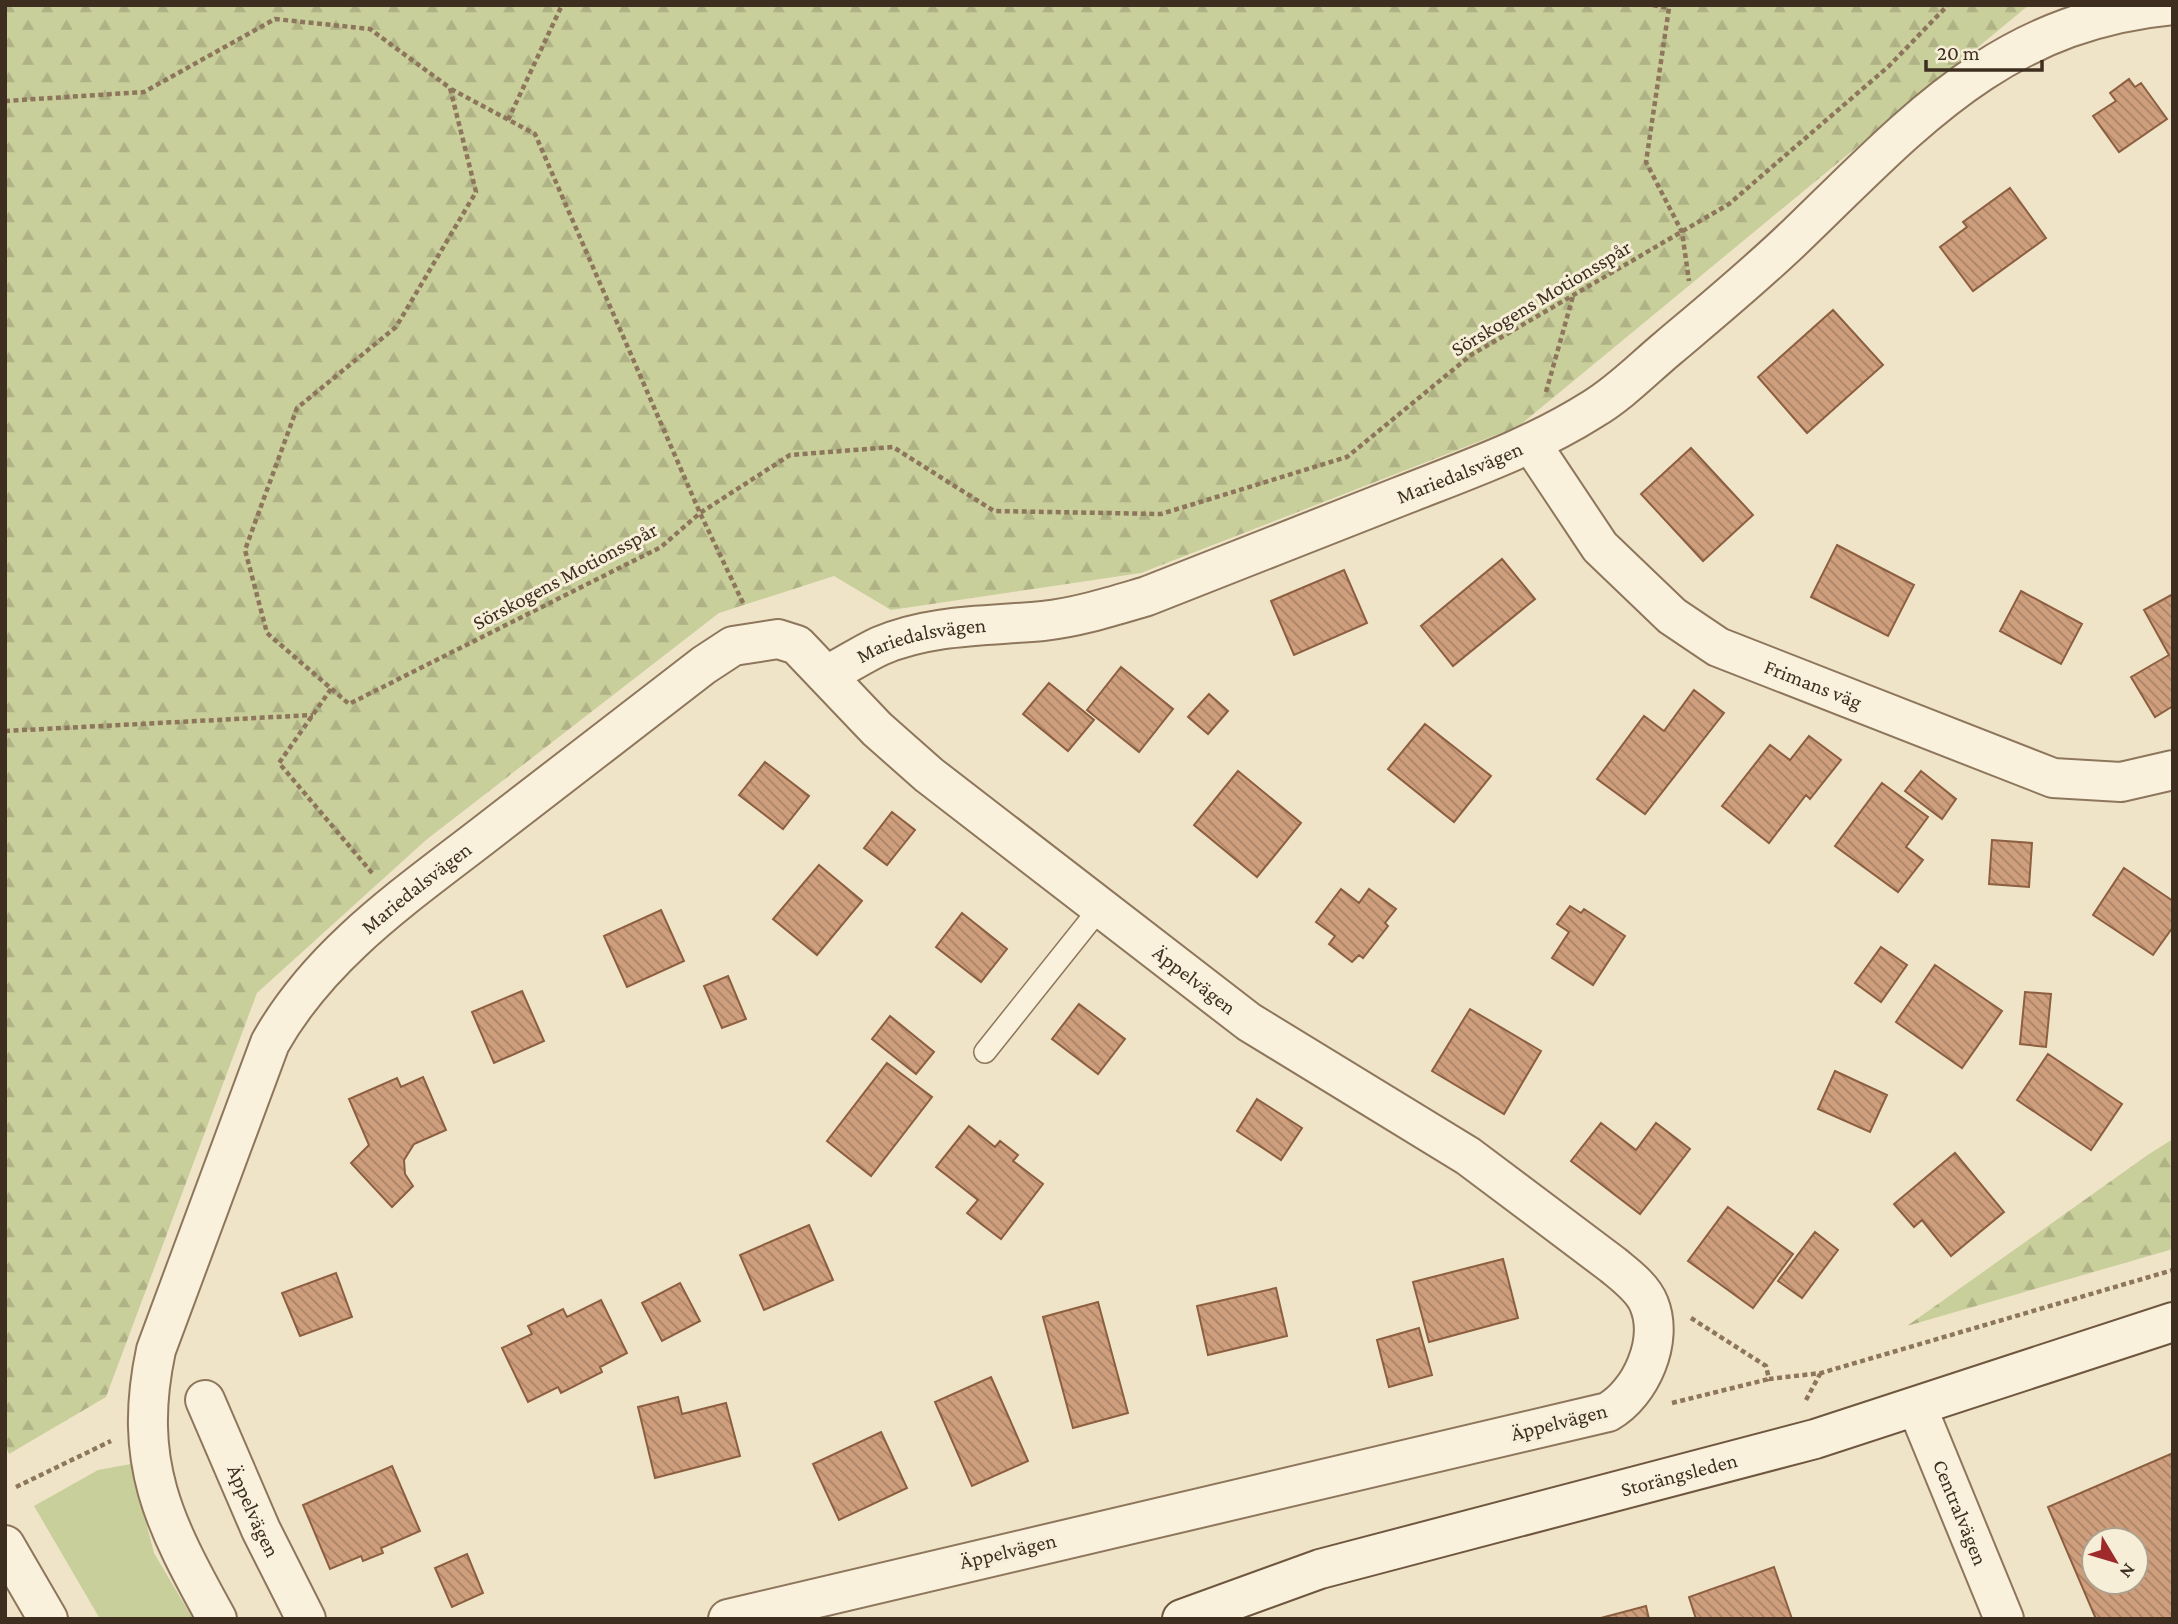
<svg xmlns="http://www.w3.org/2000/svg" width="2178" height="1624" font-family="'Crimson Pro',serif">
<style>
.green{fill:#c9cf9b}
.forest{fill:url(#forest-firs)}
.building{fill:url(#building-back-hatch);stroke:#8d5f41;stroke-width:2;fill-rule:evenodd}
.lines{fill:none;stroke-linecap:round;stroke-linejoin:round}
.lane-casing{stroke:#8d765c;stroke-width:24}
.street-casing{stroke:#8d765c;stroke-width:42}
.secondary-casing{stroke:#6f573f;stroke-width:42}
.path{stroke:#8d765c;stroke-width:4.5;stroke-dasharray:5 3.5;stroke-linecap:butt}
.lane{stroke:#faf1dc;stroke-width:21}
.street{stroke:#faf1dc;stroke-width:38}
.secondary{stroke:#faf1dc;stroke-width:38}
.labels{text-anchor:middle;stroke-width:6;stroke-linejoin:round;paint-order:stroke}
.street-label{font-size:21px;fill:#3d2e20;stroke:#f7eed8}
</style>
<defs>
<pattern id="forest-firs" width="22" height="20" patternUnits="userSpaceOnUse" patternTransform="scale(1.75)"><rect width="22" height="20" fill="#c9cf9b"/><path d="M5 1l3.5 6h-7zM16 11l3.5 6h-7z" fill="#aeb285"/></pattern>
<pattern id="building-back-hatch" width="6" height="6" patternUnits="userSpaceOnUse" patternTransform="scale(1.75)"><rect width="6" height="6" fill="#cf9f7d"/><path d="M-1 5l2 2M0 0l6 6M5-1l2 2" fill="none" stroke="#a98266"/></pattern>
</defs>
<rect width="100%" height="100%" fill="#f0e4c8"/>
<path class="green" d="M 131,1464 L 154,1553 L 193,1619 L 100,1619 L 34,1506 L 98,1470 Z"/>
<path class="forest" d="M 5,5 L 2029,5 L 1519,426 L 1141,573 L 891,610 L 834,576 L 719,613 L 426,840 L 257,993 L 106,1397 L 9,1454 L 5,1445 Z
M 2173,1139 L 2173,1249 L 1907,1326 L 2149,1154 Z"/>
<path class="building" d="M 2129,79 L 2135,87 L 2141,83 L 2167,119 L 2119,152 L 2093,116 L 2116,101 L 2110,93 Z
M 2010,188 L 2046,238 L 1973,291 L 1940,247 L 1967,227 L 1963,222 Z
M 1833,310 L 1883,365 L 1807,433 L 1758,377 Z
M 1691,448 L 1753,515 L 1703,561 L 1641,494 Z
M 1837,545 L 1914,585 L 1888,636 L 1811,597 Z
M 1502,559 L 1535,599 L 1453,666 L 1421,626 Z
M 1344,570 L 1367,623 L 1294,655 L 1271,601 Z
M 2021,591 L 2082,624 L 2061,664 L 2000,631 Z
M 2173,594 L 2173,706 L 2155,717 L 2131,677 L 2169,655 L 2144,610 Z
M 1121,667 L 1173,709 L 1139,752 L 1087,710 Z
M 1049,683 L 1094,720 L 1068,751 L 1023,714 Z
M 1694,690 L 1724,713 L 1645,814 L 1597,779 L 1644,716 L 1664,731 Z
M 1209,694 L 1228,711 L 1208,734 L 1188,717 Z
M 1425,724 L 1491,776 L 1454,822 L 1388,769 Z
M 1809,736 L 1841,760 L 1810,799 L 1806,795 L 1769,843 L 1722,806 L 1770,745 L 1790,760 Z
M 765,762 L 809,796 L 783,829 L 739,795 Z
M 1238,771 L 1301,823 L 1257,877 L 1194,825 Z
M 1921,771 L 1956,799 L 1942,819 L 1905,791 Z
M 1882,783 L 1928,817 L 1906,847 L 1923,860 L 1898,892 L 1835,846 Z
M 892,812 L 915,830 L 887,865 L 864,848 Z
M 1992,840 L 2032,843 L 2029,887 L 1989,884 Z
M 819,865 L 862,901 L 817,955 L 773,919 Z
M 2124,868 L 2173,901 L 2173,927 L 2153,955 L 2093,915 Z
M 1341,889 L 1359,903 L 1369,889 L 1396,909 L 1385,923 L 1388,926 L 1363,958 L 1359,955 L 1352,962 L 1329,944 L 1335,936 L 1316,922 Z
M 1570,906 L 1581,913 L 1584,909 L 1625,936 L 1593,985 L 1552,958 L 1569,932 L 1557,924 Z
M 661,910 L 684,961 L 627,987 L 604,936 Z
M 962,913 L 1007,949 L 981,982 L 936,947 Z
M 1881,947 L 1907,965 L 1881,1002 L 1855,983 Z
M 1935,965 L 2002,1011 L 1962,1068 L 1896,1022 Z
M 728,976 L 746,1019 L 722,1028 L 704,986 Z
M 522,991 L 544,1041 L 494,1063 L 472,1012 Z
M 2025,992 L 2051,994 L 2046,1047 L 2020,1044 Z
M 1079,1004 L 1125,1039 L 1098,1074 L 1052,1039 Z
M 1470,1009 L 1541,1051 L 1504,1114 L 1432,1071 Z
M 890,1016 L 934,1052 L 916,1074 L 872,1039 Z
M 2048,1054 L 2122,1104 L 2091,1150 L 2017,1100 Z
M 887,1063 L 932,1097 L 871,1176 L 827,1141 Z
M 1835,1071 L 1887,1095 L 1870,1132 L 1818,1109 Z
M 423,1077 L 446,1130 L 414,1144 L 404,1160 L 405,1174 L 413,1186 L 392,1207 L 351,1163 L 369,1145 L 349,1099 L 397,1078 L 401,1087 Z
M 1257,1099 L 1302,1128 L 1281,1160 L 1237,1131 Z
M 1601,1123 L 1636,1150 L 1656,1123 L 1690,1149 L 1640,1214 L 1571,1161 Z
M 969,1126 L 995,1147 L 1000,1141 L 1018,1155 L 1013,1161 L 1043,1184 L 1001,1239 L 967,1213 L 978,1200 L 936,1167 Z
M 1955,1153 L 2004,1212 L 1951,1256 L 1922,1220 L 1914,1227 L 1894,1204 Z
M 1728,1207 L 1793,1254 L 1753,1308 L 1688,1261 Z
M 809,1225 L 833,1280 L 764,1310 L 740,1255 Z
M 1815,1232 L 1838,1250 L 1802,1298 L 1778,1281 Z
M 1503,1259 L 1518,1318 L 1429,1342 L 1413,1282 Z
M 336,1273 L 352,1317 L 300,1336 L 282,1293 Z
M 680,1283 L 700,1321 L 662,1341 L 642,1303 Z
M 1276,1288 L 1287,1336 L 1208,1355 L 1197,1306 Z
M 601,1300 L 627,1353 L 600,1367 L 602,1372 L 561,1393 L 558,1387 L 528,1402 L 502,1348 L 532,1334 L 528,1326 L 563,1309 L 567,1317 Z
M 1098,1302 L 1128,1413 L 1073,1428 L 1043,1317 Z
M 1419,1328 L 1432,1375 L 1389,1387 L 1377,1340 Z
M 991,1377 L 1028,1461 L 972,1486 L 935,1402 Z
M 678,1397 L 682,1414 L 726,1403 L 740,1456 L 655,1478 L 638,1407 Z
M 881,1432 L 907,1488 L 839,1520 L 813,1464 Z
M 2173,1453 L 2173,1619 L 2096,1619 L 2048,1507 ZM 2094,1540 L 2136,1540 L 2136,1582 L 2094,1582 Z
M 392,1466 L 420,1531 L 381,1548 L 383,1553 L 363,1561 L 361,1556 L 330,1569 L 303,1505 Z
M 467,1554 L 483,1593 L 452,1607 L 435,1568 Z
M 1774,1567 L 1792,1619 L 1696,1619 L 1689,1597 Z
M 1646,1606 L 1649,1619 L 1597,1619 Z"/>
<g class="lines">
<g class="lane-casing">
<path id="lane" d="M 985,1052 L 1100,908"/>
</g>
<g class="street-casing">
<g id="street">
<path id="s1" d="M 1532,445 L 1600,547 L 1672,616 L 1718,647 L 2053,778 L 2121,782 L 2173,770"/>
<path id="s2" d="M 829,674 C 846,665 863,654 880,646 C 931,624 989,626 1043,621 C 1079,617 1113,606 1147,596 C 1232,563 1316,529 1401,496 C 1467,470 1533,447 1593,409 C 1620,393 1644,368 1668,348 C 1713,310 1758,273 1800,232 C 1916,120 2002,21 2173,5"/>
<path id="s3" d="M 205,1400 L 261,1530 L 306,1619"/>
<path id="s4" d="M 1917,1407 L 2004,1619"/>
<path d="M 5,1545 L 48,1619"/>
<path id="s5" d="M 217,1619 C 164,1523 132,1463 156,1350 L 270,1043 C 321,952 408,894 489,831 C 561,776 632,720 704,665 L 733,646 L 778,639 L 797,645 L 877,729 L 929,775 L 1249,1022 L 1468,1156 L 1613,1265 C 1625,1275 1643,1288 1649,1304 C 1664,1341 1641,1393 1608,1412 L 728,1619"/>
</g>
</g>
<g class="secondary-casing">
<g id="secondary">
<path id="s6" d="M 1182,1619 L 1320,1569 L 1815,1439 L 2173,1322"/>
</g>
</g>
<path class="path" d="M 1653,5 L 1669,8 L 1646,162 L 1682,232 L 1689,281
M 451,89 L 535,134 L 700,513 L 744,605
M 5,101 L 144,92 L 275,19 L 370,29 L 450,88 L 476,192 L 396,327 L 297,408 L 245,550 L 267,633 L 349,704 L 661,547 L 700,513 L 790,455 L 893,447 L 994,511 L 1161,514 L 1347,457 L 1471,355 L 1729,204 L 1889,66 L 1948,5
M 508,120 L 562,5
M 1546,392 L 1573,296
M 331,689 L 279,763 L 373,874
M 5,731 L 313,715
M 1691,1318 L 1766,1366 L 1769,1379 L 1821,1373 L 2173,1270
M 1806,1400 L 1820,1374
M 1672,1403 L 1769,1379
M 16,1487 L 111,1441"/>
<use href="#lane" class="lane"/>
<use href="#street" class="street"/>
<use href="#secondary" class="secondary"/>
</g>
<g class="labels">
<g class="street-label">
<text transform="translate(1541 298) rotate(-31)" y="7">Sörskogens Motionsspår</text>
<text dy="7" stroke="none"><textPath href="#s2" startOffset="667">Mariedalsvägen</textPath></text>
<text transform="translate(565 576) rotate(-28)" y="7">Sörskogens Motionsspår</text>
<text dy="7" stroke="none"><textPath href="#s2" startOffset="100">Mariedalsvägen</textPath></text>
<text dy="7" stroke="none"><textPath href="#s1" startOffset="380">Frimans väg</textPath></text>
<text dy="7" stroke="none"><textPath href="#s5" startOffset="826">Mariedalsvägen</textPath></text>
<text dy="7" stroke="none"><textPath href="#s5" startOffset="1811">Äppelvägen</textPath></text>
<text transform="translate(1559 1422) rotate(-14)" y="7">Äppelvägen</text>
<text dy="7" stroke="none"><textPath href="#s6" startOffset="518">Storängsleden</textPath></text>
<text dy="7" stroke="none"><textPath href="#s3" startOffset="121">Äppelvägen</textPath></text>
<text dy="7" stroke="none"><textPath href="#s4" startOffset="114">Centralvägen</textPath></text>
<text transform="translate(1008 1551) rotate(-13)" y="7">Äppelvägen</text>
</g>
</g>
<rect width="2178" height="1624" fill="none" stroke="#3d2e20" stroke-width="14"/>
<g transform="translate(2115 1561) rotate(128)"><circle r="33" fill="#f7eed8" stroke="#ada18e" stroke-width="2"/>
<path d="M0-5L12 26L0 18L-12 26Z" fill="#9e2a2b"/>
<text y="-10" font-size="19" font-weight="bold" text-anchor="middle" fill="#3d2e20">N</text>
</g>
<path d="M1926 60v10h116v-10" fill="none" stroke="#3d2e20" stroke-width="3.5"/>
<text x="1937" y="60" font-size="21" fill="#3d2e20" stroke="#f7eed8" stroke-width="5" paint-order="stroke">20 m</text>
</svg>
